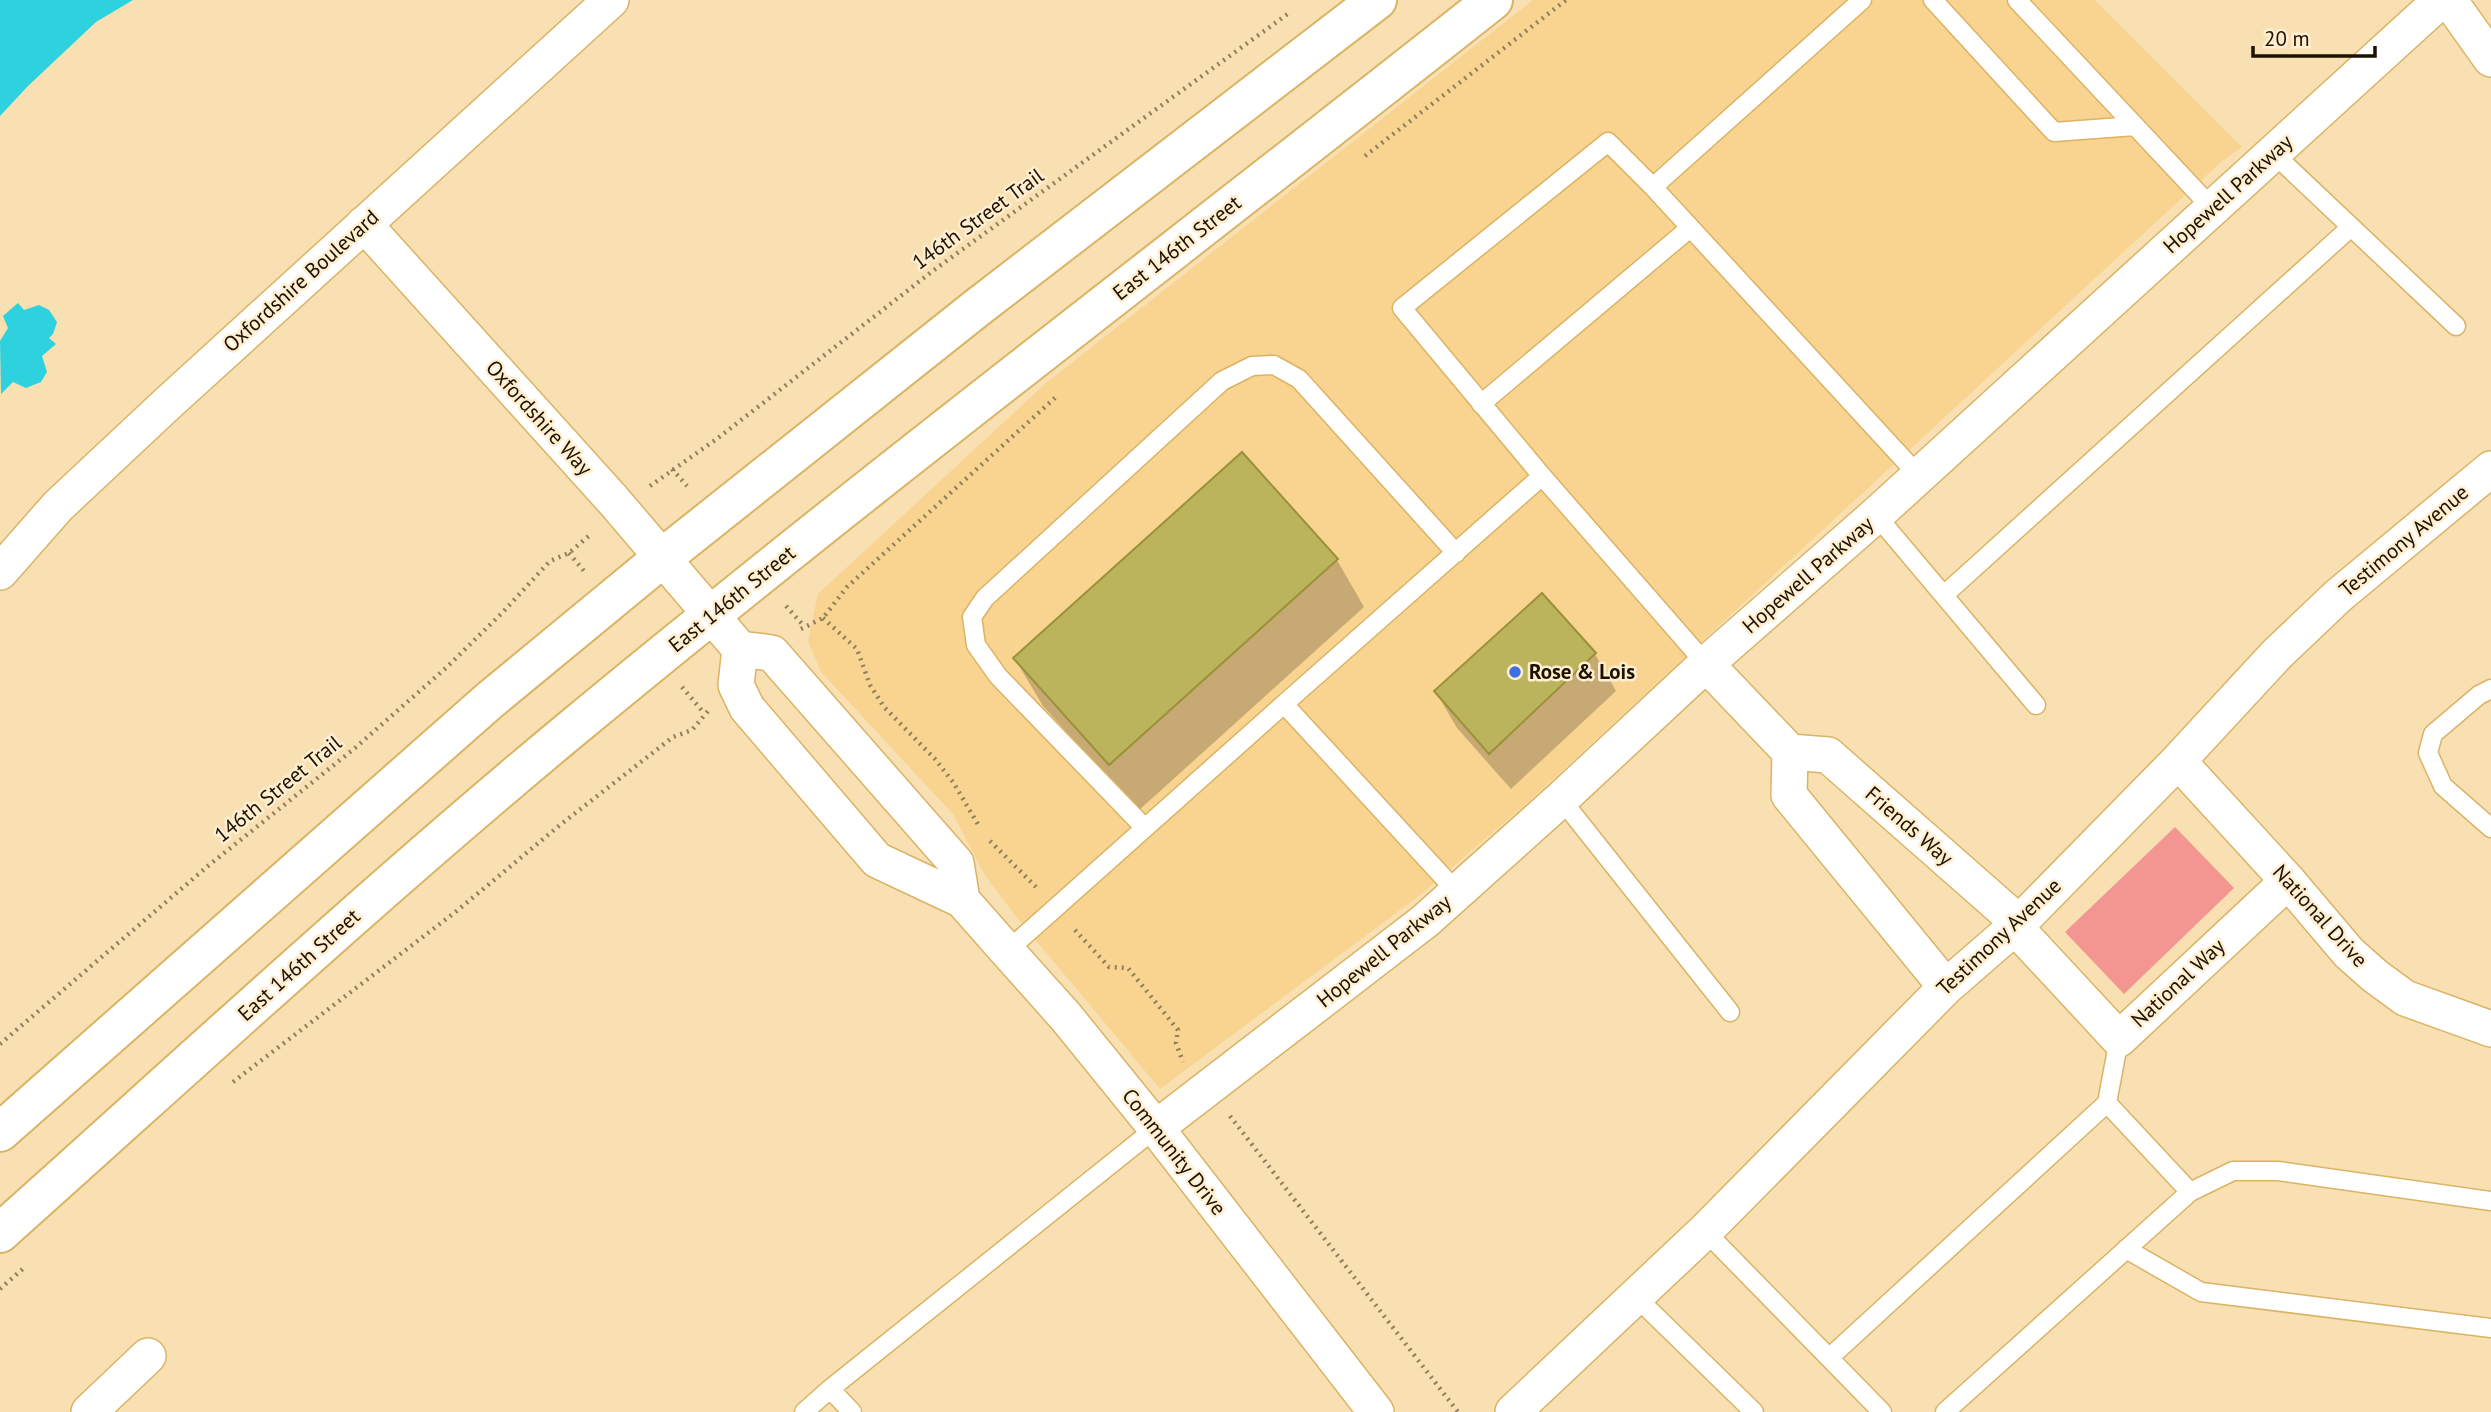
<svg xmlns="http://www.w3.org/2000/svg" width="2491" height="1412" font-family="'PT Sans',sans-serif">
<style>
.built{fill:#f8d490}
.green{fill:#f39590}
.water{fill:#2ed2df}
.shadow{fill:#0003}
.building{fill:#bcb35d;stroke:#9a913a;stroke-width:2}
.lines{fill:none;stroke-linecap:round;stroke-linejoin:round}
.service-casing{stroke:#dbb364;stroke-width:21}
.minor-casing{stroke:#dbb364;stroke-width:38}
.primary-casing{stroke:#dbb364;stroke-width:42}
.path{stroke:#907e5d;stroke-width:4.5;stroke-dasharray:2 5;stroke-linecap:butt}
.service{stroke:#fff;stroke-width:18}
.minor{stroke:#fff;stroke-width:35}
.primary{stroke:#fff;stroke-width:38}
.poi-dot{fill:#3e72e2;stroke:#ffeed0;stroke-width:2.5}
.labels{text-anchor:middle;stroke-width:5;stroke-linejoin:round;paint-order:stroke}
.street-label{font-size:21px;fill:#1d1100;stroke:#ffeed0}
.poi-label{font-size:21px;font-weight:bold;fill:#1d1100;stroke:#ffeed0;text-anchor:start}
</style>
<rect width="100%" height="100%" fill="#f8e0b2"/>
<path class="built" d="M 1533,0 L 2095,0 L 2242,147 L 2221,162 L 1527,803 L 1419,896 L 1160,1089 L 1014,914 L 984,874 L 953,814 L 821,672 L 808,641 L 818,594 L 1046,383 Z"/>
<path class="green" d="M 2175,827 L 2234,888 L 2124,994 L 2065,932 Z"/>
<path class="water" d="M 0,0 L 133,0 L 96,22 L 28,86 L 0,116 Z
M 18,303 L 24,310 L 39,305 L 49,310 L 57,322 L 53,334 L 49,338 L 56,344 L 42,356 L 47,372 L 41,382 L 26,388 L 13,382 L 1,394 L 0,341 L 8,328 L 3,316 Z"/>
<path class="shadow" d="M 1242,454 L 1337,560 L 1364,607 L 1138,811 L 1043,706 L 1015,659 Z
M 1541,596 L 1595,654 L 1616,691 L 1511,789 L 1457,728 L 1436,692 Z"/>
<path class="building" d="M 1242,452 L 1338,559 L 1109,765 L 1013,658 Z
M 1542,593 L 1596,653 L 1489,754 L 1434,691 Z"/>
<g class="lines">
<g class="service-casing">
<path id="service" d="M 1933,0 L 2054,132 L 2135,126
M 2017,0 L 2212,208
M 2273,153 L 2456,326
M 1653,187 L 1862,0
M 1481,404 L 1690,228
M 1542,476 L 1402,308 L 1608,142 L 1653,187 L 1919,476
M 1876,515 L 2036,705
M 1944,595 L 2351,227
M 2491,689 L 2479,695 L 2433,734 L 2428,753 L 2443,786 L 2491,828
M 1561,799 L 1730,1012
M 1144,827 L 998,676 L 976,645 L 972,617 L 985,598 L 1222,381 L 1252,366 L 1274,365 L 1299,379 L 1456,553
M 1457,892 L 1284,704 L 1542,476 L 1706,664
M 1007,951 L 1284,704
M 2119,1039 L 2107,1103 L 2190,1192
M 1705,1231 L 1882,1412
M 2126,1249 L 2201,1292 L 2491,1328
M 1636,1297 L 1754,1412
M 1829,1358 L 2107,1103
M 830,1389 L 852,1412
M 804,1412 L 830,1389 L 1156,1128
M 1945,1412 L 2190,1192 L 2233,1171 L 2278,1171 L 2491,1201"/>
</g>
<g class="minor-casing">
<path id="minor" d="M 2449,0 L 2491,59
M 364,224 L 613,500 L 740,649 L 772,653 L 956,863 L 962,900
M 0,572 L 58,506 L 167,404 L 611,0
M 740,649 L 736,685 L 747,708 L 877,860 L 962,900 L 1007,951 L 1066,1017 L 1156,1128 L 1376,1412
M 1706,664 L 1790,752 L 1828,755 L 2019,923
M 1790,752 L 1789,795 L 1946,987
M 2178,761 L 2288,881 L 2349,953 L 2375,976 L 2405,998 L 2491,1029
M 2015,927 L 2119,1039 L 2288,881
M 1156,1128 L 1425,921 L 1561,799 L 1706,664 L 1876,515 L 2441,0
M 89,1412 L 148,1356
M 1513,1412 L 1705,1231 L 1946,987 L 2015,927 L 2178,761 L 2277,654 L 2338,596 L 2491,469"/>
</g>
<g class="primary-casing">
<path id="primary" d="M 0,1132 L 490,700 L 661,559 L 978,307 L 1377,0
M 0,1233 C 189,1064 375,892 569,731 C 872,480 1185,244 1493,0"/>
</g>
<path class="path" d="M 1365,156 L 1566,0
M 672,469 L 687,486
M 650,486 L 718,438 L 934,270 L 1289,13
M 569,553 L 584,571
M 786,606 L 804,626
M 823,618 L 857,649 L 870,685 L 884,707 L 935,759 L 953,782 L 979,826
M 801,629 L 823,618 L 847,587 L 1057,396
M 682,687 L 704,713
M 990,841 L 1036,887
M 1075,930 L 1109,967 L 1128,968 L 1178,1030 L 1176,1043 L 1183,1062
M 0,1044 L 208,866 L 355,748 L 447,667 L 503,612 L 550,561 L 569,553 L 591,534
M 233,1082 L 458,910 L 560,825 L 673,737 L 692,730 L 708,711
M 1230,1116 L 1458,1412
M 0,1289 L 25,1267"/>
<use href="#service" class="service"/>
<use href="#minor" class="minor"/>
<use href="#primary" class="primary"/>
</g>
<circle class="poi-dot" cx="1515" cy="672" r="7"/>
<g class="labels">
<g class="street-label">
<text transform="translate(2228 194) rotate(-42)" y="7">Hopewell Parkway</text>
<text transform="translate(978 219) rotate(-36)" y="7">146th Street Trail</text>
<text transform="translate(1177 248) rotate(-38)" y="7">East 146th Street</text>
<text transform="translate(301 281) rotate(-42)" y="7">Oxfordshire Boulevard</text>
<text transform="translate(539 418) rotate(48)" y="7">Oxfordshire Way</text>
<text transform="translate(2404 541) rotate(-40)" y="7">Testimony Avenue</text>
<text transform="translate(1808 575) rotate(-41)" y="7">Hopewell Parkway</text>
<text transform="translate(732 599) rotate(-39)" y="7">East 146th Street</text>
<text transform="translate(278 789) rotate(-39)" y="7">146th Street Trail</text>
<text transform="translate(1909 826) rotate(41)" y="7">Friends Way</text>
<text transform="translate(2320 916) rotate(48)" y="7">National Drive</text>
<text transform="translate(1999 937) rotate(-43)" y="7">Testimony Avenue</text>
<text transform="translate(1384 951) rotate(-39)" y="7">Hopewell Parkway</text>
<text transform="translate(299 965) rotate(-42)" y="7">East 146th Street</text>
<text transform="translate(2178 983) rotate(-43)" y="7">National Way</text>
<text transform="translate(1174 1152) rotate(52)" y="7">Community Drive</text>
</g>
<g class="poi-label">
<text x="1529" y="679">Rose &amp; Lois</text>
</g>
</g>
<path d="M2253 46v10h122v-10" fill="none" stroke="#1d1100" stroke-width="3.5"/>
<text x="2264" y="46" font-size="21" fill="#1d1100" stroke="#ffeed0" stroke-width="5" paint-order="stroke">20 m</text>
</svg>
